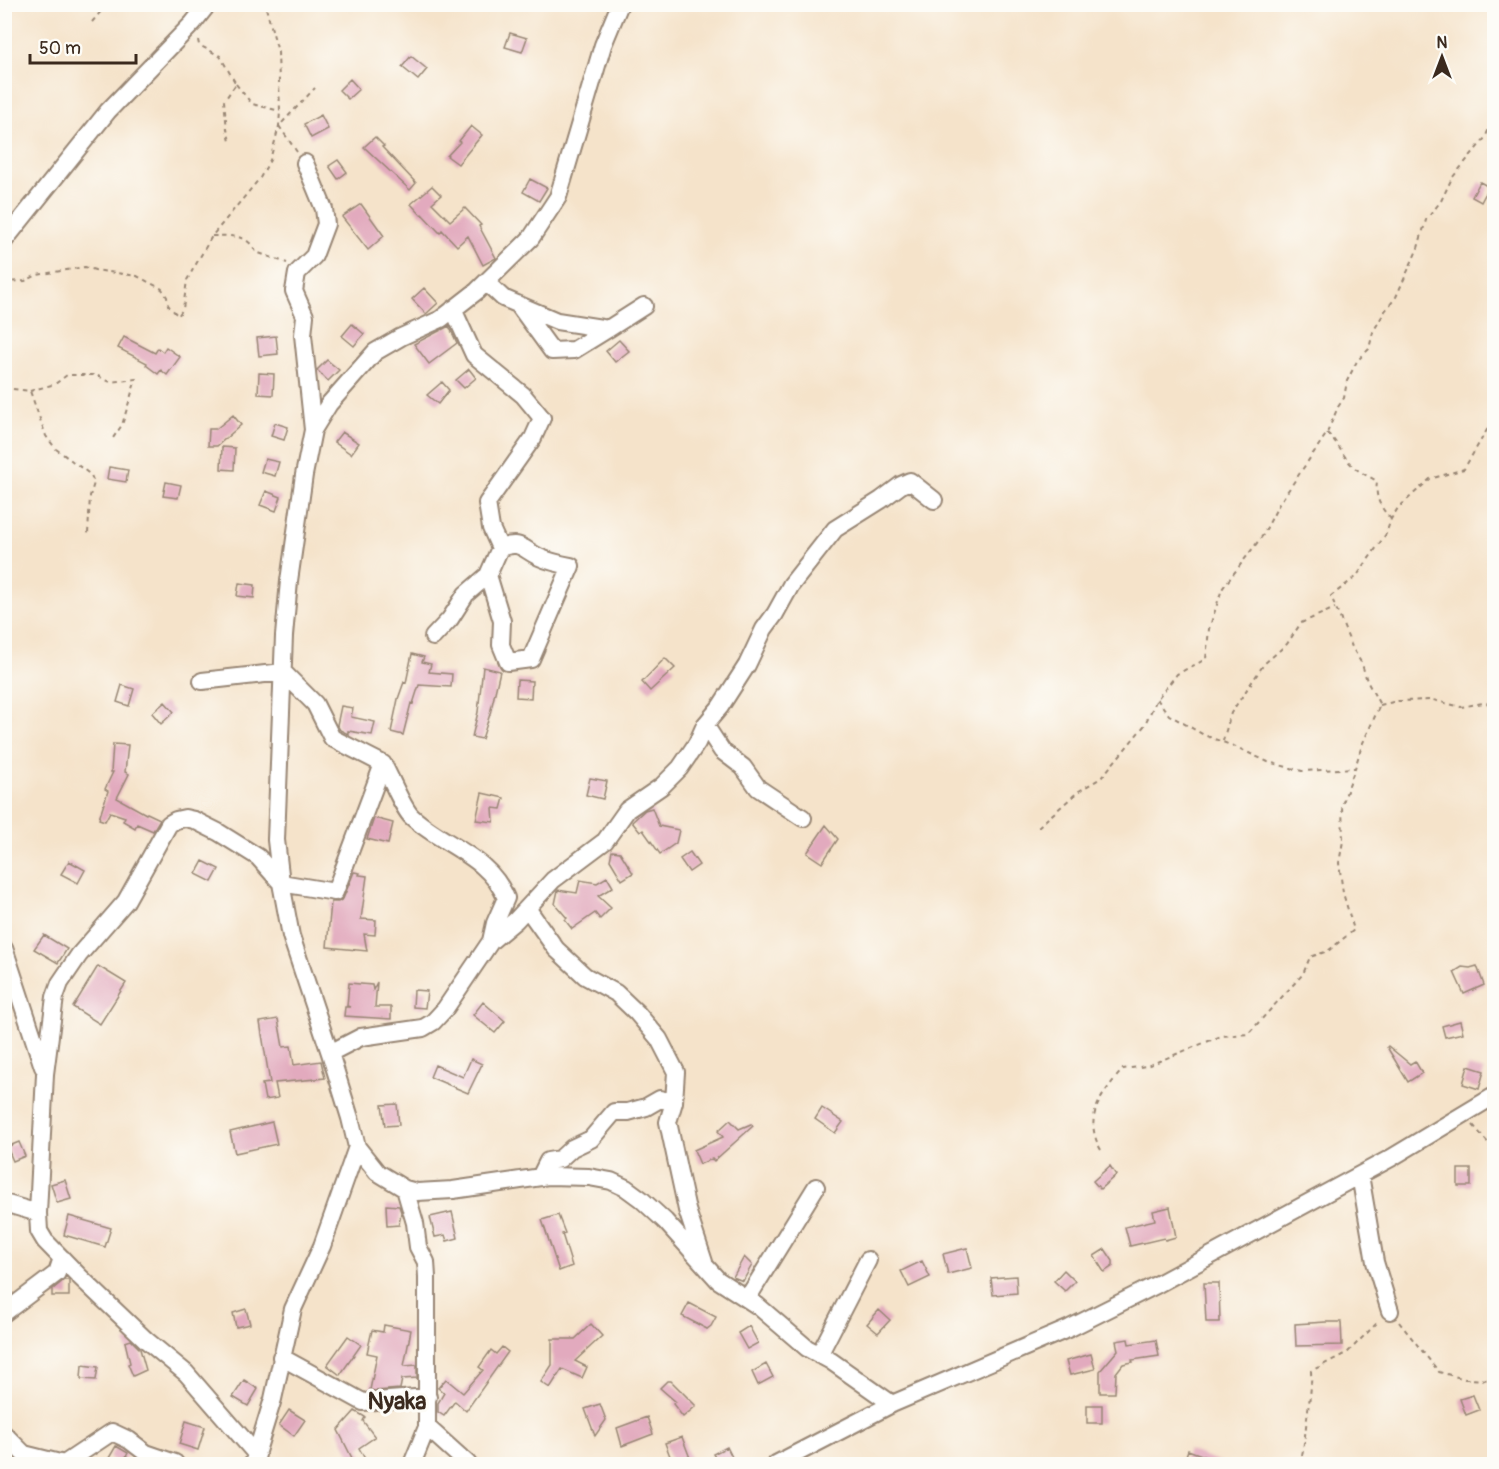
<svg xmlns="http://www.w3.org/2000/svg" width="1499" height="1469" font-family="Pangolin,sans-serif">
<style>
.building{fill:#e2aabe}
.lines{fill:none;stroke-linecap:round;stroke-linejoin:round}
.minor-casing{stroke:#988674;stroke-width:20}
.path{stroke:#988674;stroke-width:2;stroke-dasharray:4.5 4.5;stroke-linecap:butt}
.minor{stroke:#fff;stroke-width:16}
.labels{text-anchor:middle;stroke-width:6;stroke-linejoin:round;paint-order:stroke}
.quarter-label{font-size:24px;font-weight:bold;fill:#3b2a1e;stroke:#fdfcf7}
</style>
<rect width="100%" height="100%" fill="#fdfcf7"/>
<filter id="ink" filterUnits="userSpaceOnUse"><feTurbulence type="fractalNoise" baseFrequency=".0167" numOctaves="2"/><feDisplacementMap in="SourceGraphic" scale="12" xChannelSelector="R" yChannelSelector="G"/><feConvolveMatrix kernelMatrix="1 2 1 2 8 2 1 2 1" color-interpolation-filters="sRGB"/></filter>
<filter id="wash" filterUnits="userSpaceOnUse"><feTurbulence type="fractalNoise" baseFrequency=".008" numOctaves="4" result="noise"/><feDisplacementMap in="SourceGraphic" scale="24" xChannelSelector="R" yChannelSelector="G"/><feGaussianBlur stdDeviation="1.35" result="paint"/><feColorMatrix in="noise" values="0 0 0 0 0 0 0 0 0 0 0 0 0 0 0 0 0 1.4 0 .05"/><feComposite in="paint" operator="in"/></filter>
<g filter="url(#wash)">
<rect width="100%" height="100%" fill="#f5e3ca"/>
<g id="blocks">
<path class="building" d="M 510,33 L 527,38 L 522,52 L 505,47 Z
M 411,56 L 427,69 L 418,80 L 402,67 Z
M 350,79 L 359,89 L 348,99 L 339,90 Z
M 321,115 L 328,129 L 311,138 L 304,124 Z
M 471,126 L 482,135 L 458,164 L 447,156 L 460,142 L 459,141 Z
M 375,137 L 384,146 L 382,147 L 416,183 L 410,190 L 364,147 Z
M 338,160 L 347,172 L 338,179 L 329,166 Z
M 530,179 L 547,188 L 539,201 L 523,192 Z
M 1480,182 L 1489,187 L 1481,202 L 1472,197 Z
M 432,186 L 441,195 L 432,203 L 450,221 L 465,208 L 481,225 L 479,226 L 496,258 L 483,265 L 468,236 L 457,246 L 442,230 L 440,233 L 422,214 L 421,215 L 411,204 Z
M 361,204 L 384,236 L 368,250 L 342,217 Z
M 424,288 L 438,303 L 426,314 L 412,299 Z
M 352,324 L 364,334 L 354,346 L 342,336 Z
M 449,326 L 457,343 L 429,364 L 414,344 Z
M 276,336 L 278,354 L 259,356 L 257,338 Z
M 124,337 L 155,353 L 158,348 L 163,352 L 166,347 L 180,357 L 167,375 L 161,370 L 158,374 L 146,365 L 147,363 L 118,348 Z
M 619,340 L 629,351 L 615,362 L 606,351 Z
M 327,360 L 339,370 L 328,381 L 317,370 Z
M 469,369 L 476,378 L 464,388 L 456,380 Z
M 259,373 L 274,374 L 273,395 L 258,394 Z
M 442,382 L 449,390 L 438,404 L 427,395 Z
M 233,415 L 241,425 L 217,446 L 208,446 L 209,429 L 216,429 Z
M 275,423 L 288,427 L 284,440 L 271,436 Z
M 342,432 L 359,443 L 351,454 L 334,442 Z
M 222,447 L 235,448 L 234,470 L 221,469 Z
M 265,459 L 279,462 L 275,476 L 261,472 Z
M 109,467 L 128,470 L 126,482 L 107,479 Z
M 166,482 L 181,485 L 178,498 L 163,496 Z
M 266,491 L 281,497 L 276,511 L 260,505 Z
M 239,583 L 255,585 L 254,598 L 237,596 Z
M 412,654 L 424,657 L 422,662 L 431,664 L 429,672 L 452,674 L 451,687 L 419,685 L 413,704 L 411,703 L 403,735 L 391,732 L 398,699 L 404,682 L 406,683 Z
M 665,658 L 675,668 L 650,691 L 642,682 Z
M 483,667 L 500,671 L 490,714 L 482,739 L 472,737 L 478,712 Z
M 517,680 L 532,681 L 531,698 L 516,697 Z
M 122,685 L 134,689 L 129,706 L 117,702 Z
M 165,702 L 174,712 L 161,724 L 152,713 Z
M 341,706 L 353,708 L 351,717 L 375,722 L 372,735 L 348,731 L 348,734 L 340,730 L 337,725 Z
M 113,744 L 128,745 L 125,772 L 129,774 L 117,798 L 146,814 L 147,813 L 160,819 L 153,831 L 137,824 L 135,828 L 123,821 L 125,817 L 110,812 L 105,821 L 99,819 L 108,791 L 105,789 L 113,772 L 111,772 Z
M 590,778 L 607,781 L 603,799 L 586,795 Z
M 482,793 L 504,798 L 501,809 L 493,808 L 494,822 L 476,820 Z
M 652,808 L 659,826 L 679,830 L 676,843 L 660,854 L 643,830 L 640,832 L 632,822 L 645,810 Z
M 374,818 L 393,823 L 388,844 L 367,839 Z
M 826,825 L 838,839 L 822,863 L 807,853 Z
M 612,851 L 620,852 L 633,873 L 622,880 L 610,860 Z
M 690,852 L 699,865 L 689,872 L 680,859 Z
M 69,861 L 85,870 L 78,883 L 61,874 Z
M 203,861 L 219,869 L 212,882 L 196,874 Z
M 354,872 L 360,873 L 359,875 L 367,876 L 361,919 L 376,920 L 375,935 L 364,934 L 367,951 L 327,947 L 331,902 L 338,902 L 343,899 Z
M 607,877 L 613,887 L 598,896 L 611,908 L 600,919 L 595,913 L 572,929 L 565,920 L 567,918 L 555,904 L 558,890 L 577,893 L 580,880 L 597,883 Z
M 44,935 L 67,949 L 58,963 L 34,949 Z
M 98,966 L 126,983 L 100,1024 L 73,1007 Z
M 1477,966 L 1484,985 L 1464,994 L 1454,972 L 1462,967 L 1470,968 Z
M 377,982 L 375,1007 L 391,1007 L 391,1019 L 344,1016 L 345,1007 L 350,1007 L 347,1006 L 349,983 L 372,985 L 373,990 Z
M 414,990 L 427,991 L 425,1008 L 413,1007 Z
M 483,1002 L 505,1021 L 495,1033 L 473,1015 Z
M 278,1019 L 283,1047 L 291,1046 L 294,1065 L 321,1061 L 325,1078 L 275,1083 L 278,1098 L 265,1100 L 262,1084 L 270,1083 L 260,1022 Z
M 1460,1021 L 1463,1033 L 1445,1037 L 1442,1026 Z
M 1388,1046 L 1410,1064 L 1415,1061 L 1422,1073 L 1408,1082 L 1387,1047 Z
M 471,1059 L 482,1064 L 468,1093 L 430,1077 L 435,1065 L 463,1077 Z
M 1468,1066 L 1484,1071 L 1479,1089 L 1463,1084 Z
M 397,1104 L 399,1125 L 385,1126 L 382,1105 Z
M 822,1108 L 843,1122 L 835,1133 L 815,1119 Z
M 730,1120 L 739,1129 L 751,1124 L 753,1126 L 714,1161 L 712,1159 L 700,1164 L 694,1150 L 723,1137 L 718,1131 Z
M 272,1122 L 277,1144 L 235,1153 L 230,1132 Z
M 19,1142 L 25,1156 L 13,1161 L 7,1147 Z
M 1110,1166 L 1116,1175 L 1100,1189 L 1093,1181 Z
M 1458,1169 L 1471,1169 L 1471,1186 L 1458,1186 Z
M 65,1180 L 71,1199 L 57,1203 L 51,1184 Z
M 386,1205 L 399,1206 L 401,1212 L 399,1225 L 387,1226 Z
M 1170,1207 L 1176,1237 L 1165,1240 L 1164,1238 L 1130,1246 L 1125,1227 L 1155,1220 L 1153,1211 Z
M 452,1212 L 458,1238 L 447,1241 L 445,1235 L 435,1237 L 430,1217 Z
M 558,1215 L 565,1233 L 562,1234 L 572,1266 L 559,1271 L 542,1220 Z
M 69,1216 L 111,1228 L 105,1247 L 64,1235 Z
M 967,1248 L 972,1268 L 948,1274 L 943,1254 Z
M 1105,1249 L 1113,1261 L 1113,1266 L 1104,1272 L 1094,1256 Z
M 744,1257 L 752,1265 L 743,1281 L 733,1277 Z
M 922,1261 L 930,1277 L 909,1287 L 901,1271 Z
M 1064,1270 L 1075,1281 L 1065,1291 L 1054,1281 Z
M 1016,1276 L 1017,1293 L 993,1295 L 991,1278 Z
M 64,1280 L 69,1280 L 69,1296 L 52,1296 L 52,1290 Z
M 1204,1283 L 1219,1283 L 1220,1322 L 1206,1322 Z
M 689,1303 L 716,1317 L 711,1326 L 707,1329 L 682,1316 Z
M 246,1309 L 250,1324 L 236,1327 L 233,1313 Z
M 879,1310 L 890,1320 L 878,1333 L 867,1324 Z
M 1326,1322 L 1341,1322 L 1342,1345 L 1296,1346 L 1295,1324 Z
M 591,1324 L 602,1336 L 575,1361 L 587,1367 L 582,1378 L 562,1369 L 550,1388 L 541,1382 L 552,1365 L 552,1339 L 575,1339 Z
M 384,1325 L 411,1330 L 404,1366 L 417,1365 L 417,1378 L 402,1379 L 400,1389 L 375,1391 L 370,1390 L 377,1355 L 367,1353 L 372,1330 L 383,1332 Z
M 749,1326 L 758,1343 L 747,1349 L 738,1333 Z
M 348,1336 L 361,1345 L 340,1375 L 327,1365 Z
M 1128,1339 L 1129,1344 L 1156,1340 L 1159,1356 L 1132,1360 L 1133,1362 L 1123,1364 L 1116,1373 L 1115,1393 L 1100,1393 L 1100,1371 L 1118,1350 L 1116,1341 Z
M 131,1340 L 140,1349 L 146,1370 L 133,1376 L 128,1364 L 130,1363 L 125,1342 Z
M 502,1347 L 508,1352 L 466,1411 L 455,1401 L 444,1416 L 438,1412 L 438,1403 L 444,1393 L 438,1388 L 446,1379 L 463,1393 L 483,1370 L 479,1367 L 491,1350 L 496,1354 Z
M 1091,1354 L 1095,1369 L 1070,1375 L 1066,1361 Z
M 766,1364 L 773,1377 L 758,1385 L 752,1372 Z
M 82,1365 L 98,1367 L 96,1380 L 81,1379 Z
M 244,1380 L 258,1389 L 248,1406 L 233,1397 Z
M 667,1381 L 671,1381 L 696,1406 L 683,1417 L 673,1404 L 676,1402 L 660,1388 Z
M 1473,1395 L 1479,1410 L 1466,1415 L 1460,1399 Z
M 600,1404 L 606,1420 L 595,1436 L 585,1409 Z
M 1087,1405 L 1102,1405 L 1102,1423 L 1087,1423 Z
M 289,1410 L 305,1420 L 294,1436 L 279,1425 Z
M 355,1411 L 365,1417 L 363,1421 L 375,1437 L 359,1448 L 365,1459 L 355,1464 L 338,1430 Z
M 647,1417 L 653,1434 L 622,1446 L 617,1428 Z
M 186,1421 L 205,1427 L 198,1450 L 179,1444 Z
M 682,1437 L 690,1458 L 673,1464 L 665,1443 Z
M 116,1446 L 128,1453 L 122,1464 L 109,1458 Z
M 727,1447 L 733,1459 L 719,1464 L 713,1454 Z
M 1188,1450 L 1223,1463 L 1223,1464 L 1183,1464 Z"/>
</g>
</g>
<g filter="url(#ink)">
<use href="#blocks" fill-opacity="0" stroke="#988674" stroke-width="1.5"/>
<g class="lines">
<g class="minor-casing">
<path id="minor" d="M 620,4 L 603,45 L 558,197 L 531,238 L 477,291 L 441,319 L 401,337 L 375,352 L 329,404 L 313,430 L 304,475 L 289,581 L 284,636 L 276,840 L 281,883 L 291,936 L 330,1053 L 350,1118 L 357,1147 L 377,1172 L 405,1189 L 417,1192 L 453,1190 L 548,1176 L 589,1177 L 611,1181 L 626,1188 L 641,1199 L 665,1221 L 718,1280 L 758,1306 L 807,1348 L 831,1361 L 892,1404
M 305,163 L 324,209 L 326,224 L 314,256 L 297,273 L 294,291 L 305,316 L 303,335 L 313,430
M 4,241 L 108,111 L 193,23 L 208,4
M 486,282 L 503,298 L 557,321 L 608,329 L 644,306
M 520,307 L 552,351 L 574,350 L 608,329
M 488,575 L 502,621 L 501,645 L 508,662 L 531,659 L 571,566 C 560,564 550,562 539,557 C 522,549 521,540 500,548
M 433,637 L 450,619 L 466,594 L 488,575 L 500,548 L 491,528 L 487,503 L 533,438 L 542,418 L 523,395 L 474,355 L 453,309
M 202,681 L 283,672 L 315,704 L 332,738 L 383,764 L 335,892 L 281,883 L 258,857 L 218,832 L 194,820 L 185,818 L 176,820 L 169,824 L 126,901 L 79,955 L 60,983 L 55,997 L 45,1074 L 38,1213 L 39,1231 L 45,1241 L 80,1277 L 146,1340 L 186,1373 L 257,1455
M 705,725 L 722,751 L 743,767 L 758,788 L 803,818
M 383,764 C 390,776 403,809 412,817 C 444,846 489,856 506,898 L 495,923 L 491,941
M 527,908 L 556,949 L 585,976 L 616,993 L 637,1013 L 659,1039 L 676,1072 L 674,1102 L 668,1122 L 687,1210 L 704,1262
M 4,948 L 43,1067
M 330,1053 L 361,1037 L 423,1028 L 433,1022 L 445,1009 L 491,941 L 516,920 L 553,880 L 605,841 L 627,810 L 662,786 L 680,768 L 697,743 L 705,725 L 720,707 L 747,665 L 764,629 L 775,614 L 791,585 L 835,529 L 881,500 L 901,485 L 910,481 L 934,500
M 1360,1175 L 1375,1262 L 1390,1311
M 540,1177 L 548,1161 L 560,1159 L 572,1148 L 591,1139 L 614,1112 L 628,1112 L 646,1107 L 660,1099 L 674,1102
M 405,1189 L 415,1223 L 418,1247 L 426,1262 L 427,1277 L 427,1427 L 412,1464
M 4,1203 L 38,1213
M 747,1299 L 816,1187
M 4,1313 L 57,1273 L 62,1258
M 819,1355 L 868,1260
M 281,1357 L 363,1402 L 428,1397
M 427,1427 L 468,1464
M 4,1434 L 24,1454 L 64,1464 L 112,1432 L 129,1440 L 146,1453 L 175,1463
M 254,1461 L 273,1399 L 293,1309 L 322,1246 L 357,1147
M 776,1464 L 892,1404 L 1070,1328 L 1158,1284 L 1391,1158 L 1494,1096"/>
</g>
<path class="path" d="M 120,4 L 134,6 L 140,4
M 92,22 L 107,4
M 198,40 L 199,45 L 220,56 L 236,84 L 224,101 L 227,129 L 230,141
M 236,84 L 252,104 L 280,111
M 297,152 L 279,126 L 315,88
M 212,236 C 230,236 247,233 256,252 L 287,263
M 4,282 L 25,281 L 37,275 L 85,267 L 95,270 L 137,276 L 162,289 L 167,297 L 168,305 L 178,316 L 183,309 L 187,280 L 212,236 L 260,178 L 270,160 L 279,126 L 280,111 L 278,52 L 265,4
M 4,388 L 30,391 L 46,436 L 56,449 L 91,475 L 94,483 L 90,496 L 88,534
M 30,391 L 55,384 L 67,375 L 96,375 L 110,382 L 136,379 L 122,425 L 113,438
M 1327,433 C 1339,443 1343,458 1355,468 C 1361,473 1370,477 1377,481 C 1375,498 1380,507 1391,519
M 1157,699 L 1169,715 L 1204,735 L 1236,747 L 1268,762 L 1302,771 L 1355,768 L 1362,745 L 1380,705 L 1367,681 L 1362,664 L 1352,647 L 1331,596 L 1356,577 L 1386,534 L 1391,519 L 1398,508 L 1430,479 L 1464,469 L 1494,418
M 1380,705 L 1398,701 L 1433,700 L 1461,707 L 1483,703 L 1494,704
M 1223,741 L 1231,713 L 1264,664 L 1287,644 L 1301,623 L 1335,608
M 1038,827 L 1079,791 L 1101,778 L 1144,726 L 1157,699 L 1177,674 L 1206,659 L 1209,629 L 1222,589 L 1263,535 L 1279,504 L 1327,433 L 1338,407 L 1344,398 L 1347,381 L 1357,361 L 1369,349 L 1373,332 L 1385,311 L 1396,297 L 1418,248 L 1426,220 L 1441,201 L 1452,178 L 1485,138 L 1494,117
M 1473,1125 L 1494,1150
M 1101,1150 C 1082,1117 1102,1094 1123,1069 L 1147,1066 L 1221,1036 L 1248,1034 L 1303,974 L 1310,957 L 1328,951 L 1354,930 L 1343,893 L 1339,863 L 1343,841 L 1342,805 L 1355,768
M 1399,1322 L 1439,1372 L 1465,1379 L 1494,1380
M 1221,1464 L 1224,1459 L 1237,1464
M 1300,1464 C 1304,1449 1305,1434 1307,1418 C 1309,1400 1312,1390 1311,1371 L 1348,1352 L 1379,1321"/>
<use href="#minor" class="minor"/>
</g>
</g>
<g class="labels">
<g class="quarter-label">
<text x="397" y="1409">Nyaka</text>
</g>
</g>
<rect width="1499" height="1469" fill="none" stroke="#fdfcf7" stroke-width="24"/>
<g transform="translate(1442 57)" stroke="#fdfcf7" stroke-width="4.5" paint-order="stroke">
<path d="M0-4.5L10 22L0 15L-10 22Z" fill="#3b2a1e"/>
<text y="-9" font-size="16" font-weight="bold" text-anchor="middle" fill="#3b2a1e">N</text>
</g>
<path d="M30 54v9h106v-9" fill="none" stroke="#3b2a1e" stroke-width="3"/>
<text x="39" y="54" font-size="18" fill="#3b2a1e" stroke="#fdfcf7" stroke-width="4.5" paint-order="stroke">50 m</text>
</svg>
